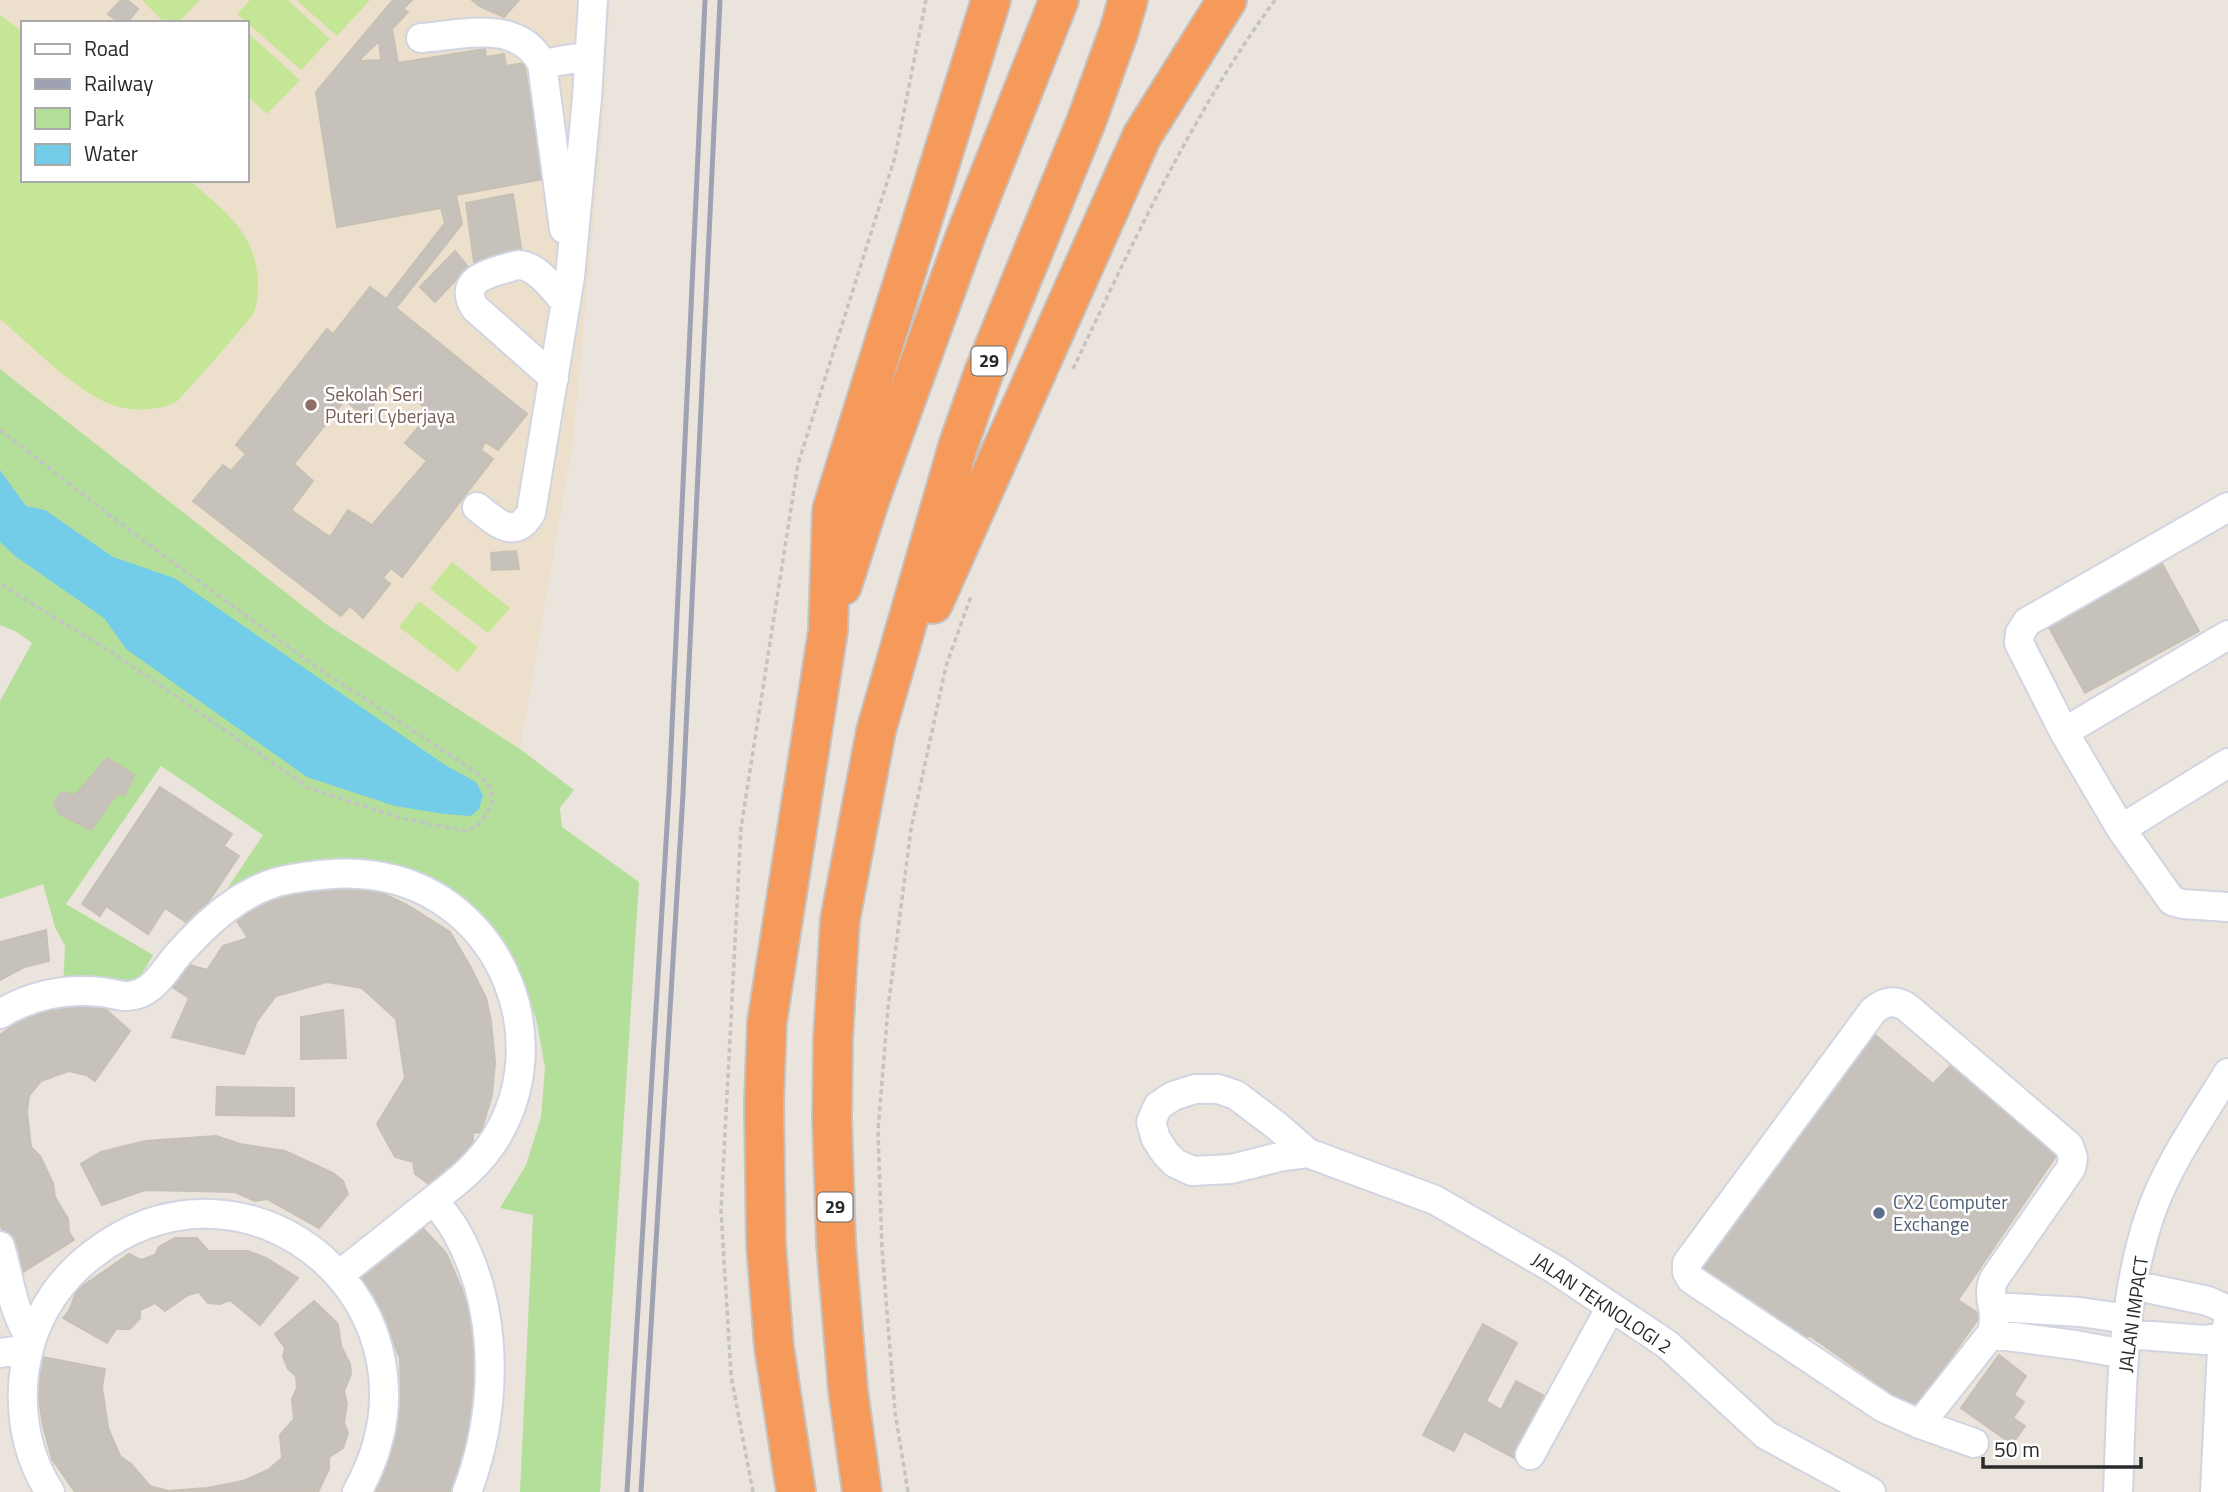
<svg xmlns="http://www.w3.org/2000/svg" width="2228" height="1492" font-family="'Titillium Web',sans-serif">
<style>
.education{fill:#ece0cc;fill-rule:evenodd}
.green{fill:#b4df9a}
.pitch{fill:#c6e697}
.water{fill:#73cce8}
.building{fill:#c6c1bb;stroke:#c6c0b5;stroke-width:2;fill-rule:evenodd}
.lines{fill:none;stroke-linecap:round;stroke-linejoin:round}
.minor-casing{stroke:#d1d4e1;stroke-width:32}
.highway-casing{stroke:#c3c3c3;stroke-width:42}
.path{stroke:#c3c3c3;stroke-width:3.5;stroke-dasharray:5 3.5;stroke-linecap:butt}
.minor{stroke:#fff;stroke-width:28}
.highway{stroke:#f69a5c;stroke-width:38}
.rail{stroke:#9fa2b3;stroke-width:5}
.education-dot{fill:#8d6e63;stroke:#fff;stroke-width:2.5}
.service-dot{fill:#5c6f8a;stroke:#fff;stroke-width:2.5}
.labels{text-anchor:middle;stroke-width:5;stroke-linejoin:round;paint-order:stroke}
.shield{fill:#fff;stroke:#696969;stroke-width:2}
.shield-label{font-size:18px;font-weight:bold;fill:#292929}
.education-label{font-size:19px;fill:#785e54;stroke:#fff;text-anchor:start}
.service-label{font-size:19px;fill:#4e5e75;stroke:#fff;text-anchor:start}
.street-label{font-size:19px;fill:#292929;stroke:#fff}
</style>
<rect width="100%" height="100%" fill="#ebe4dc"/>
<path class="education" d="M 0,0 L 610,0 L 603,123 L 573,441 L 520,749 L 326,624 L 0,369 ZM 23,23 L 247,23 L 247,180 L 23,180 Z"/>
<path class="green" d="M 0,369 L 326,624 L 520,749 L 574,790 L 560,808 L 562,827 L 639,882 L 600,1492 L 520,1492 L 533,1215 L 500,1208 L 526,1165 L 541,1117 L 545,1068 L 536,1018 L 515,973 L 402,884 L 213,910 L 263,835 L 161,766 L 66,904 L 153,955 L 137,983 L 63,989 L 65,946 L 55,927 L 43,884 L 0,899 L 0,701 L 32,643 L 15,631 L 0,625 Z"/>
<path class="pitch" d="M 142,0 L 200,0 L 178,23 L 165,23 Z
M 250,0 L 288,0 L 330,39 L 301,70 L 237,14 Z
M 296,0 L 370,0 L 337,36 Z
M 0,15 L 23,32 L 23,180 L 189,180 C 216,204 247,225 255,261 C 259,276 260,300 253,314 C 248,322 182,398 176,402 C 160,410 140,411 124,408 C 85,402 31,345 0,319 Z
M 247,32 L 300,80 L 267,114 L 247,96 Z
M 452,562 L 510,608 L 488,633 L 430,589 Z
M 419,601 L 478,647 L 458,672 L 399,627 Z"/>
<path class="water" d="M 0,470 L 26,506 L 45,510 L 113,557 L 174,578 L 445,765 L 476,782 L 483,795 L 479,809 L 471,816 L 444,814 L 395,806 L 307,777 L 126,649 L 104,618 L 15,556 L 0,542 Z"/>
<path class="building" d="M 121,0 L 127,0 L 138,9 L 127,23 L 119,23 L 108,14 Z
M 393,0 L 412,0 L 403,9 L 408,12 L 392,29 L 398,63 L 485,49 L 486,57 L 504,54 L 506,66 L 524,63 L 544,179 L 456,195 L 462,224 L 396,308 L 527,414 L 498,450 L 485,442 L 481,450 L 493,459 L 402,577 L 391,568 L 383,578 L 390,584 L 363,618 L 350,606 L 341,616 L 193,501 L 223,465 L 231,471 L 246,454 L 236,445 L 327,329 L 333,334 L 370,287 L 386,299 L 445,223 L 441,208 L 337,227 L 316,92 ZM 379,41 L 381,60 L 358,61 ZM 391,382 L 431,412 L 405,443 L 427,461 L 372,525 L 348,510 L 330,537 L 291,510 L 313,481 L 294,464 L 345,400 L 364,416 Z
M 472,0 L 519,0 L 504,17 L 479,6 Z
M 513,194 L 522,254 L 474,262 L 466,203 Z
M 455,251 L 468,267 L 435,302 L 420,287 Z
M 516,551 L 519,569 L 492,570 L 491,553 Z
M 2160,560 L 2199,631 L 2085,693 L 2046,622 Z
M 107,758 L 134,775 L 125,795 L 117,794 L 91,830 L 59,814 L 54,802 L 62,792 L 75,795 Z
M 160,787 L 232,834 L 224,846 L 239,856 L 192,926 L 165,908 L 148,934 L 106,906 L 100,916 L 82,904 Z
M 276,887 L 369,887 L 407,905 L 450,932 L 470,966 L 486,998 L 491,1021 L 495,1062 L 492,1095 L 481,1132 L 473,1133 L 472,1152 L 445,1184 L 429,1184 L 415,1174 L 413,1162 L 395,1157 L 377,1124 L 405,1078 L 396,1019 L 362,988 L 327,982 L 276,996 L 257,1021 L 244,1054 L 172,1037 L 189,998 L 172,987 L 186,964 L 207,970 L 223,946 L 248,938 L 235,918 Z
M 46,930 L 49,961 L 24,967 L 0,980 L 0,942 Z
M 100,1004 L 130,1031 L 95,1081 L 86,1075 L 69,1071 L 41,1081 L 29,1096 L 27,1112 L 31,1147 L 40,1156 L 53,1183 L 55,1197 L 68,1219 L 69,1232 L 74,1240 L 23,1272 L 8,1246 L 0,1224 L 0,1035 L 20,1020 L 52,1007 Z
M 343,1010 L 346,1058 L 301,1059 L 301,1017 Z
M 1874,1034 L 1933,1084 L 1952,1064 L 2058,1153 L 1958,1300 L 1981,1315 L 1914,1409 L 1809,1335 L 1804,1343 L 1697,1273 Z
M 217,1087 L 294,1088 L 294,1116 L 216,1115 Z
M 216,1136 L 240,1144 L 285,1151 L 333,1173 L 343,1181 L 348,1194 L 319,1228 L 267,1199 L 255,1201 L 235,1192 L 145,1190 L 102,1205 L 81,1164 L 101,1152 L 145,1141 Z
M 418,1223 L 446,1253 L 461,1287 L 476,1333 L 478,1419 L 454,1492 L 374,1492 L 391,1453 L 401,1402 L 400,1358 L 371,1292 L 356,1269 Z
M 175,1238 L 197,1238 L 208,1251 L 248,1251 L 266,1258 L 298,1278 L 260,1325 L 230,1300 L 220,1304 L 208,1303 L 199,1292 L 188,1295 L 165,1311 L 155,1303 L 140,1310 L 140,1318 L 130,1329 L 116,1329 L 107,1343 L 63,1318 L 69,1311 L 77,1290 L 129,1254 L 141,1260 L 155,1255 L 159,1247 Z
M 314,1301 L 338,1324 L 341,1346 L 350,1364 L 351,1374 L 344,1391 L 347,1403 L 344,1423 L 348,1433 L 343,1448 L 329,1457 L 329,1469 L 318,1492 L 75,1492 L 52,1459 L 43,1425 L 38,1393 L 37,1356 L 105,1369 L 102,1387 L 108,1428 L 120,1456 L 131,1464 L 150,1486 L 168,1491 L 207,1488 L 243,1481 L 268,1470 L 282,1458 L 280,1435 L 294,1419 L 292,1399 L 297,1388 L 296,1376 L 288,1369 L 283,1356 L 285,1348 L 275,1334 Z
M 1483,1324 L 1517,1343 L 1486,1401 L 1501,1410 L 1516,1381 L 1546,1397 L 1514,1458 L 1464,1431 L 1454,1451 L 1423,1435 Z
M 1999,1355 L 2026,1376 L 2014,1395 L 2024,1402 L 2013,1418 L 2025,1426 L 2012,1444 L 1961,1408 Z"/>
<g class="lines">
<g class="minor-casing">
<path id="minor" d="M 421,38 C 463,35 519,18 542,64 L 564,229
M 542,64 L 589,56
M 554,378 L 475,308 C 459,283 482,275 503,269 C 508,268 515,265 519,265 C 538,266 555,291 566,303
M 477,507 C 496,522 514,541 531,513 L 570,277 L 587,98 L 593,0
M 2064,732 L 2228,635
M 2228,763 L 2121,829 L 2172,901 L 2183,904 L 2228,907
M 2121,829 L 2064,732 L 2019,643 L 2020,633 L 2027,622 L 2228,507
M 0,1014 C 31,995 65,988 101,992 C 114,993 124,999 138,994 C 154,989 165,971 175,958 C 206,923 243,887 291,879 C 327,873 360,870 396,880 C 504,910 554,1040 497,1136 C 478,1168 451,1186 422,1209 C 395,1231 367,1253 339,1275
M 1308,1153 L 1283,1156 L 1231,1169 L 1192,1171 L 1175,1163 L 1166,1154 L 1156,1139 L 1151,1122 L 1158,1106 L 1173,1096 L 1195,1089 L 1218,1089 L 1236,1095 L 1277,1126 L 1308,1153 L 1435,1200 L 1556,1270 L 1668,1345 L 1766,1435 L 1871,1492
M 434,1200 C 441,1210 450,1220 456,1231 C 500,1309 498,1410 467,1492
M 0,1246 C 11,1282 10,1305 31,1340
M 2133,1285 L 2208,1301 L 2228,1310
M 1994,1307 L 2080,1312 L 2128,1319
M 1991,1334 L 2075,1345 L 2124,1354
M 2126,1334 L 2205,1340 L 2228,1336
M 0,1353 L 29,1349
M 1920,1424 L 1991,1334 C 2000,1311 1985,1299 1994,1279 L 2071,1168 L 2073,1158 L 2069,1146 L 1908,1008 C 1896,999 1884,1001 1873,1011 L 1687,1263 L 1687,1272 L 1691,1279 L 1884,1408 L 1920,1424 L 1974,1443
M 1530,1455 L 1611,1307
M 50,1492 C 22,1449 16,1394 30,1345 C 40,1309 63,1277 92,1255 C 251,1131 459,1310 357,1492
M 2118,1492 C 2122,1401 2120,1305 2149,1218 C 2166,1166 2200,1119 2228,1073
M 2215,1492 L 2222,1349 L 2228,1322"/>
</g>
<g class="highway-casing">
<path id="highway" d="M 842,586 L 871,496 L 967,232 L 1059,0
M 933,604 L 1142,136 L 1227,0
M 796,1492 L 774,1347 L 766,1243 L 764,1103 L 767,1022 L 828,631 L 832,510 L 991,0
M 862,1492 L 848,1390 L 836,1243 L 832,1119 L 833,1039 L 840,920 L 876,731 L 958,446 L 984,372 L 1086,122 L 1119,31 L 1128,0"/>
</g>
<path class="path" d="M 1073,369 C 1132,244 1193,112 1275,0
M 0,430 L 133,533 L 315,666 L 479,774 L 491,789 L 493,801 L 486,815 L 478,825 L 466,831 L 401,818 L 307,787 L 113,653 L 0,584
M 753,1492 L 731,1375 L 721,1210 L 741,828 L 798,464 L 895,157 L 926,0
M 908,1492 L 895,1412 L 882,1249 L 878,1131 L 888,1008 L 911,829 L 946,666 L 971,596"/>
<use href="#minor" class="minor"/>
<use href="#highway" class="highway"/>
<path class="rail" d="M 627,1492 L 669,793 L 705,0
M 641,1492 L 683,794 L 720,0"/>
</g>
<circle class="education-dot" cx="311" cy="405" r="7"/>
<circle class="service-dot" cx="1879" cy="1213" r="7"/>
<g class="labels">
<g class="shield">
<rect x="971.5" y="346.5" width="35" height="29" rx="5"/>
<rect x="817.5" y="1192.5" width="35" height="29" rx="5"/>
</g>
<g class="shield-label">
<text x="989" y="367">29</text>
<text x="835" y="1213">29</text>
</g>
<g class="education-label">
<text x="325" y="401">Sekolah Seri<tspan x="325" dy="22">Puteri Cyberjaya</tspan></text>
</g>
<g class="service-label">
<text x="1893" y="1209">CX2 Computer<tspan x="1893" dy="22">Exchange</tspan></text>
</g>
<g class="street-label">
<text transform="translate(1602 1303) rotate(34)" y="7">JALAN TEKNOLOGI 2</text>
<text transform="translate(2133 1314) rotate(-82)" y="7">JALAN IMPACT</text>
</g>
</g>
<rect x="21" y="21" width="228" height="161" fill="#ffffff" stroke="#a9a9a9" stroke-width="2"/>
<rect x="35" y="44" width="35" height="10" fill="#ffffff" stroke="#a9a9a9" stroke-width="2"/>
<text x="84" y="56" font-size="21" fill="#292929">Road</text>
<rect x="35" y="79" width="35" height="10" fill="#9fa2b3" stroke="#a9a9a9" stroke-width="2"/>
<text x="84" y="91" font-size="21" fill="#292929">Railway</text>
<rect x="35" y="108" width="35" height="21" fill="#b4df9a" stroke="#a9a9a9" stroke-width="2"/>
<text x="84" y="126" font-size="21" fill="#292929">Park</text>
<rect x="35" y="144" width="35" height="21" fill="#73cce8" stroke="#a9a9a9" stroke-width="2"/>
<text x="84" y="161" font-size="21" fill="#292929">Water</text>
<path d="M1983 1457v10h158v-10" fill="none" stroke="#292929" stroke-width="3.5"/>
<text x="1994" y="1457" font-size="21" fill="#292929" stroke="#ffffff" stroke-width="5" paint-order="stroke">50 m</text>
</svg>
